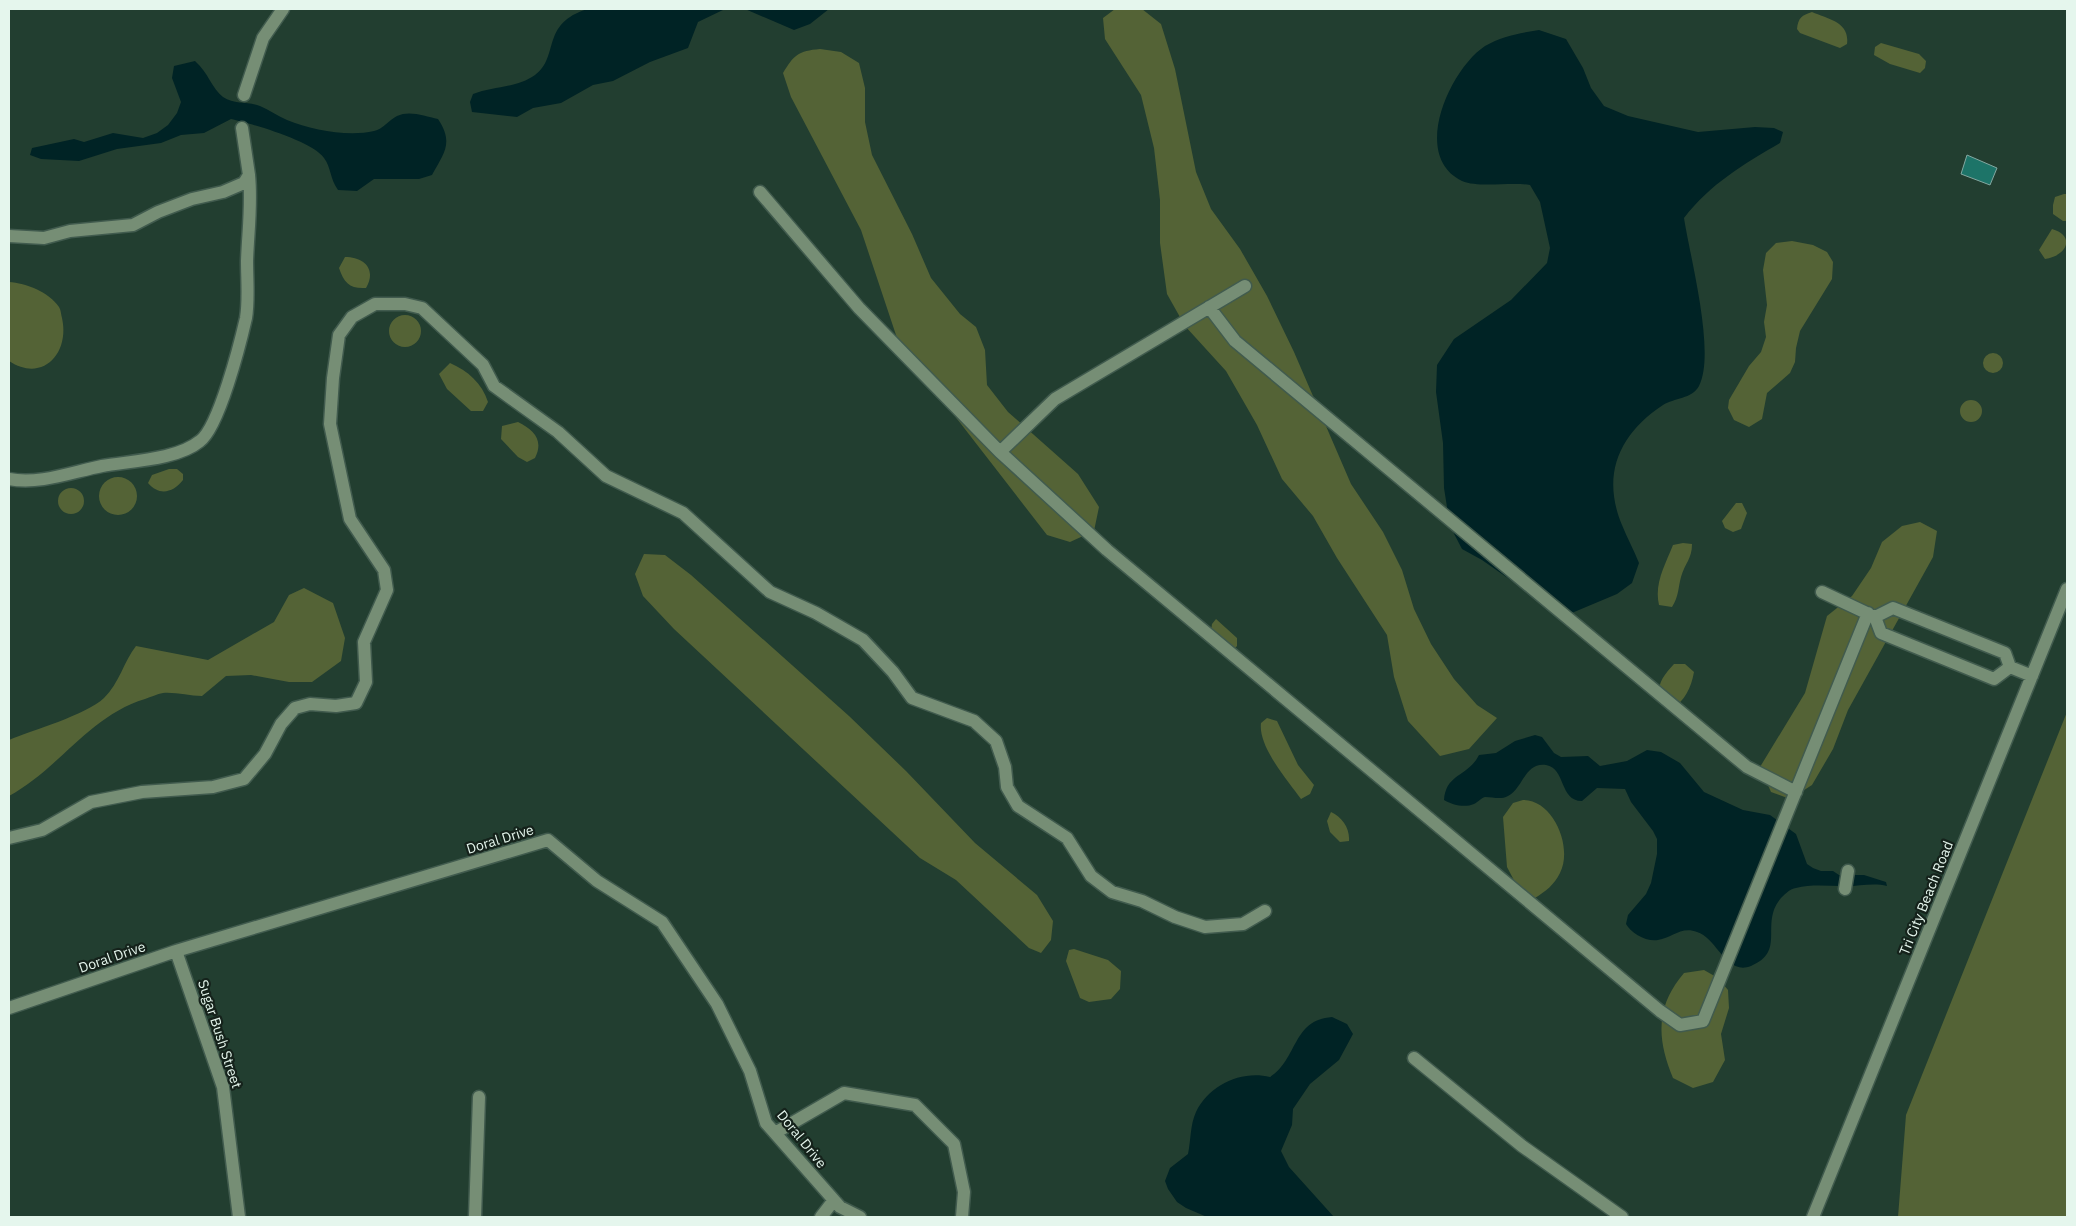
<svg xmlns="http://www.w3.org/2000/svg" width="2076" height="1226" font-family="'IBM Plex Sans',sans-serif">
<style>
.green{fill:#546336}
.water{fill:#002325}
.building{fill:#1d7468;stroke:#83a8a1}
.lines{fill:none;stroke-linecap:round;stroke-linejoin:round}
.minor-casing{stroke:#415b4e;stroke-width:15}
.minor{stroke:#768e75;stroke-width:12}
.labels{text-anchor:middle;stroke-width:4.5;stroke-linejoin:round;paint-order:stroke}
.street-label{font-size:14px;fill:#e5f6ed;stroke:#15221b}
</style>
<rect width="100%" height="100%" fill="#223e30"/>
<path class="green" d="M 1115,9 L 1142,9 L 1161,24 L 1175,69 L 1196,172 L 1211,209 L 1240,249 L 1267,296 L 1294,352 L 1351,484 L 1383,532 L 1402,570 L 1414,609 L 1431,644 L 1454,679 L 1477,705 L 1497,718 L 1469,749 L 1440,756 L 1408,721 L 1394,677 L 1387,635 L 1337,558 L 1313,516 L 1282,479 L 1257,425 L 1226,371 L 1185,326 L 1167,294 L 1160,243 L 1160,200 L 1154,148 L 1141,95 L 1105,39 L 1103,18 Z
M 1812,12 C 1828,19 1850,22 1847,44 L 1840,48 L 1800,33 L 1797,29 C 1798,18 1802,15 1812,12 Z
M 1881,43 L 1919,54 L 1926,61 L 1925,68 L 1920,73 L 1890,64 L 1874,55 L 1875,47 Z
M 820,49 L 841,52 L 859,63 L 865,88 L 865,122 L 872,155 L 912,234 L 931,278 L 960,314 L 976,327 L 985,350 L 987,385 L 1008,412 L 1078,474 L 1099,507 L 1094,531 L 1070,542 L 1047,535 L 899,344 L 861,230 L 791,97 L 783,73 C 794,55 798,51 820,49 Z
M 2064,194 L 2067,194 L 2067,221 L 2063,221 L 2053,214 L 2053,205 L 2055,197 Z
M 2052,229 C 2076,236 2067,256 2045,259 L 2039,250 Z
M 1792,241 L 1813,245 L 1827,252 L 1833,262 L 1832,279 L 1800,331 L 1796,348 L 1795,362 L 1790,373 L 1767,393 L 1762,419 L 1749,427 L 1734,420 L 1728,408 L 1729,400 L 1749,366 L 1761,352 L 1766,337 L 1764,322 L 1767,305 L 1763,270 L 1766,253 L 1776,243 Z
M 345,257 C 364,257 377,269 366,288 C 350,289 344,283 339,268 Z
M 9,282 C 26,283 49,292 59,307 C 61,310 61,315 62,318 C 70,354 42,383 9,361 Z
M389 331a16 16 0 1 1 32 0a16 16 0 1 1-32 0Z
M1983 363a10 10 0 1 1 20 0a10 10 0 1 1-20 0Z
M 450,363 C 468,371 482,383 488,402 L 483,411 L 471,411 L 447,389 L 439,374 Z
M1960 411a11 11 0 1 1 22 0a11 11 0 1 1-22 0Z
M 518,422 C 534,430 544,440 535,458 L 527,462 L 518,457 L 501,439 L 502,426 Z
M 169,469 L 177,469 L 183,474 L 183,480 C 173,493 159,496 148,483 L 152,475 Z
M99 496a19 19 0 1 1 38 0a19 19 0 1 1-38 0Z
M58 501a13 13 0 1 1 26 0a13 13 0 1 1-26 0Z
M 1736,503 L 1742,503 L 1747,513 L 1741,529 L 1733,532 L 1725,528 L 1722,521 Z
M 1920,522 L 1937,531 L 1933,557 L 1848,710 L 1833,749 L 1812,785 L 1790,799 L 1771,792 L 1760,767 L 1805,693 L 1827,616 L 1852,596 L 1871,568 L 1882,542 L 1902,526 Z
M 1683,543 L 1692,544 C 1692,559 1685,563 1681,577 C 1678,588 1679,596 1672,607 L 1659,605 C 1654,584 1665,565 1673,545 Z
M 644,554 L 665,555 L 691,575 L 849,716 L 906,771 L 975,843 L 1037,895 L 1053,921 L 1051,940 L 1041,953 L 1029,948 L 956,880 L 920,858 L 674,629 L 643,596 L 635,574 Z
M 304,588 L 333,603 L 345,638 L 341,661 L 312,682 L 289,682 L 251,675 L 226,676 L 202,696 C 189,696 176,692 163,693 C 157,694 151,697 145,699 C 89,716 59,769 9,796 L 9,740 C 33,730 86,715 104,698 C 119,684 124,661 136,646 L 208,660 L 274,622 L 289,595 Z
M 1216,619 L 1237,638 L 1237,646 L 1231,652 L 1211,631 L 1212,624 Z
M 1674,664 L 1685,664 L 1694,672 C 1691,689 1685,699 1672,710 L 1660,703 C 1656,685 1662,677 1674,664 Z
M 2067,712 L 2067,1217 L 1898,1217 L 1906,1115 Z
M 1267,718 L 1277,721 L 1298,765 L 1314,785 L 1310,794 L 1301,799 C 1287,780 1258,746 1261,723 Z
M 1523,800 C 1554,800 1573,848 1560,873 C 1554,885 1546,891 1535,898 L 1517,886 L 1507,867 L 1503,817 L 1513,803 Z
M 1331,812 C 1342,817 1350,828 1349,841 L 1340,842 L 1330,832 L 1327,821 Z
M 1074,949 L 1108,960 L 1121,971 L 1120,989 L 1111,999 L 1089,1002 L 1080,998 L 1066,961 L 1069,950 Z
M 1704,970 L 1718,978 L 1728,990 L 1729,1008 L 1721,1034 L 1725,1060 L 1713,1082 L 1693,1088 L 1673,1078 C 1657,1039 1655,1007 1684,973 Z"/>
<path class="water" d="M 588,9 L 725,9 L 698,22 L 688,48 L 650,62 L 613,81 L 593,85 L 561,103 L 533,108 L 517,117 L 472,112 L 470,102 L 473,94 C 493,86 517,88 535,75 C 560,57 540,23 588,9 Z
M 745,9 L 829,9 L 810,24 L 794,30 Z
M 1539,30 L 1566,39 L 1583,68 L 1591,88 L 1604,106 L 1628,116 L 1698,132 L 1755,127 L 1774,128 L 1783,132 L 1780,143 C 1744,164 1710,184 1684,218 C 1690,257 1716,353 1699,386 C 1692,399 1674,398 1663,405 C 1619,434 1601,475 1622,525 C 1627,538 1634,550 1639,563 L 1632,583 L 1617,594 L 1567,615 L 1548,606 L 1482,560 L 1462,549 L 1450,526 L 1444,488 L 1443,443 L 1436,392 L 1437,365 L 1454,339 L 1511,300 L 1547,263 L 1550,248 L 1540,202 L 1530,185 C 1510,182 1478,188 1462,181 C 1410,156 1450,69 1485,46 C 1502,36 1520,33 1539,30 Z
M 195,61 C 208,72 212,89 223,97 C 235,105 248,101 260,106 C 269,110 278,116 287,120 C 312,130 348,137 374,131 C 383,129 389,120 397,116 C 409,110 425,116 438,119 C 454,143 444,153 432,175 L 419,179 L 374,179 L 357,191 L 338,190 C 330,179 331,167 324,158 C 312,141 253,124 231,119 L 204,133 L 181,135 L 161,143 L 117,149 L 79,161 L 41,159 L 30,155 L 32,148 L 74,139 L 84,142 L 113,133 L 143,138 L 157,133 L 168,125 L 177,113 L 181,102 L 172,78 L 174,66 Z
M 1535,735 L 1542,737 L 1554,753 L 1561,757 L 1588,756 L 1600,766 L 1627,761 L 1647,750 L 1661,752 L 1680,763 L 1704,792 L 1743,810 L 1770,815 L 1796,834 L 1807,864 L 1813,868 L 1821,871 L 1833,871 L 1839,875 L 1864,875 L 1886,882 L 1887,886 C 1872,882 1857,887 1842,886 C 1827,886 1811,884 1796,888 C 1790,889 1786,893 1781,898 C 1759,924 1787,951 1751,966 C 1726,976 1717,938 1697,932 C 1681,926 1672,938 1658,940 C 1646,942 1631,933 1626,924 L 1628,915 L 1646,894 L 1651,883 L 1657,854 L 1657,839 L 1653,831 L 1631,802 L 1625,789 L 1597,788 L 1582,801 C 1559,801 1566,768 1546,765 C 1525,762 1523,788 1508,796 C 1501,800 1493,797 1485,797 C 1481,798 1478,802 1474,804 C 1465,808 1452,805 1444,800 C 1446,773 1468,777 1479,755 L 1496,753 L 1515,741 Z
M 1332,1017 L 1347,1024 L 1353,1034 L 1339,1060 L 1310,1084 L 1293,1109 L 1292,1125 L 1281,1151 L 1289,1167 L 1334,1217 L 1207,1217 L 1186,1208 L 1177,1202 L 1168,1189 L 1165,1181 L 1170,1168 L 1188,1154 C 1191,1140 1190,1125 1196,1112 C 1209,1085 1241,1070 1270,1077 C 1298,1059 1292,1020 1332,1017 Z"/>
<path class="building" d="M 1967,155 L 1997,168 L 1990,185 L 1961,174 Z"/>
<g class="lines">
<g class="minor-casing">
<path id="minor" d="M 244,95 L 263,38 L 283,9
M 760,192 L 859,308 L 1000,452 L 1107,550 L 1660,1011 L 1680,1025 L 1703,1021 L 1868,613
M 9,236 L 44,238 L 70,231 L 133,225 L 158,212 L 192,199 L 223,192 L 244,183 L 249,175 L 242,128
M 1209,307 L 1235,341 L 1747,767 L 1796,792
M 1000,452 L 1055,399 L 1245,286
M 9,479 C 39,485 72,472 102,466 C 130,461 177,460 200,441 C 219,427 240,344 246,318 C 249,300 247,280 247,261 C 248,232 252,204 249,175
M 1822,592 L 1875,617 L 1881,633 L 1994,679 L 2010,667
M 1875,617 L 1893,608 L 2005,653 L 2010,667 L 2032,676
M 9,838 L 42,830 L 91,802 L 142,792 L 213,787 L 244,779 L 265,754 L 281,724 L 295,708 L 310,704 L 336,706 L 356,703 L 366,682 L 364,642 L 387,590 L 384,570 L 350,519 L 330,424 L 333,378 L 339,335 L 352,317 L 375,304 L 405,304 L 422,308 L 483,365 L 494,386 L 558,432 L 606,476 L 683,513 L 770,592 L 816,613 L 863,640 L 893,672 L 912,698 L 974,721 L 996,741 L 1005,767 L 1007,787 L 1018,806 L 1067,838 L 1091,876 L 1112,892 L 1142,901 L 1175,917 L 1205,927 L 1243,924 L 1265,911
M 1845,889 L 1848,871
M 176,951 L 223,1087 L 239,1217
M 9,1008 L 176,951 L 548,840 L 597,881 L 662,922 L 717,1004 L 750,1071 L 766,1123 L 840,1207 L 860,1217
M 1414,1058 L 1522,1146 L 1622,1217
M 775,1133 L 844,1093 L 915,1105 L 954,1144 L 964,1192 L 962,1217
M 475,1217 L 479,1097
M 821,1217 L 834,1200
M 1813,1217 L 2067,589"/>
</g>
<use href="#minor" class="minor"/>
</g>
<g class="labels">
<g class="street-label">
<text transform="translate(500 839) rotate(-17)" y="5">Doral Drive</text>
<text transform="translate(1926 898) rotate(-68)" y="5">Tri City Beach Road</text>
<text transform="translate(112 957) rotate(-19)" y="5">Doral Drive</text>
<text transform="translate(220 1034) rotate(72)" y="5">Sugar Bush Street</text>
<text transform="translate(802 1139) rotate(51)" y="5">Doral Drive</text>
</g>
</g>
<rect width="2076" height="1226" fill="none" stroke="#e5f6ed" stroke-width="20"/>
</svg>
